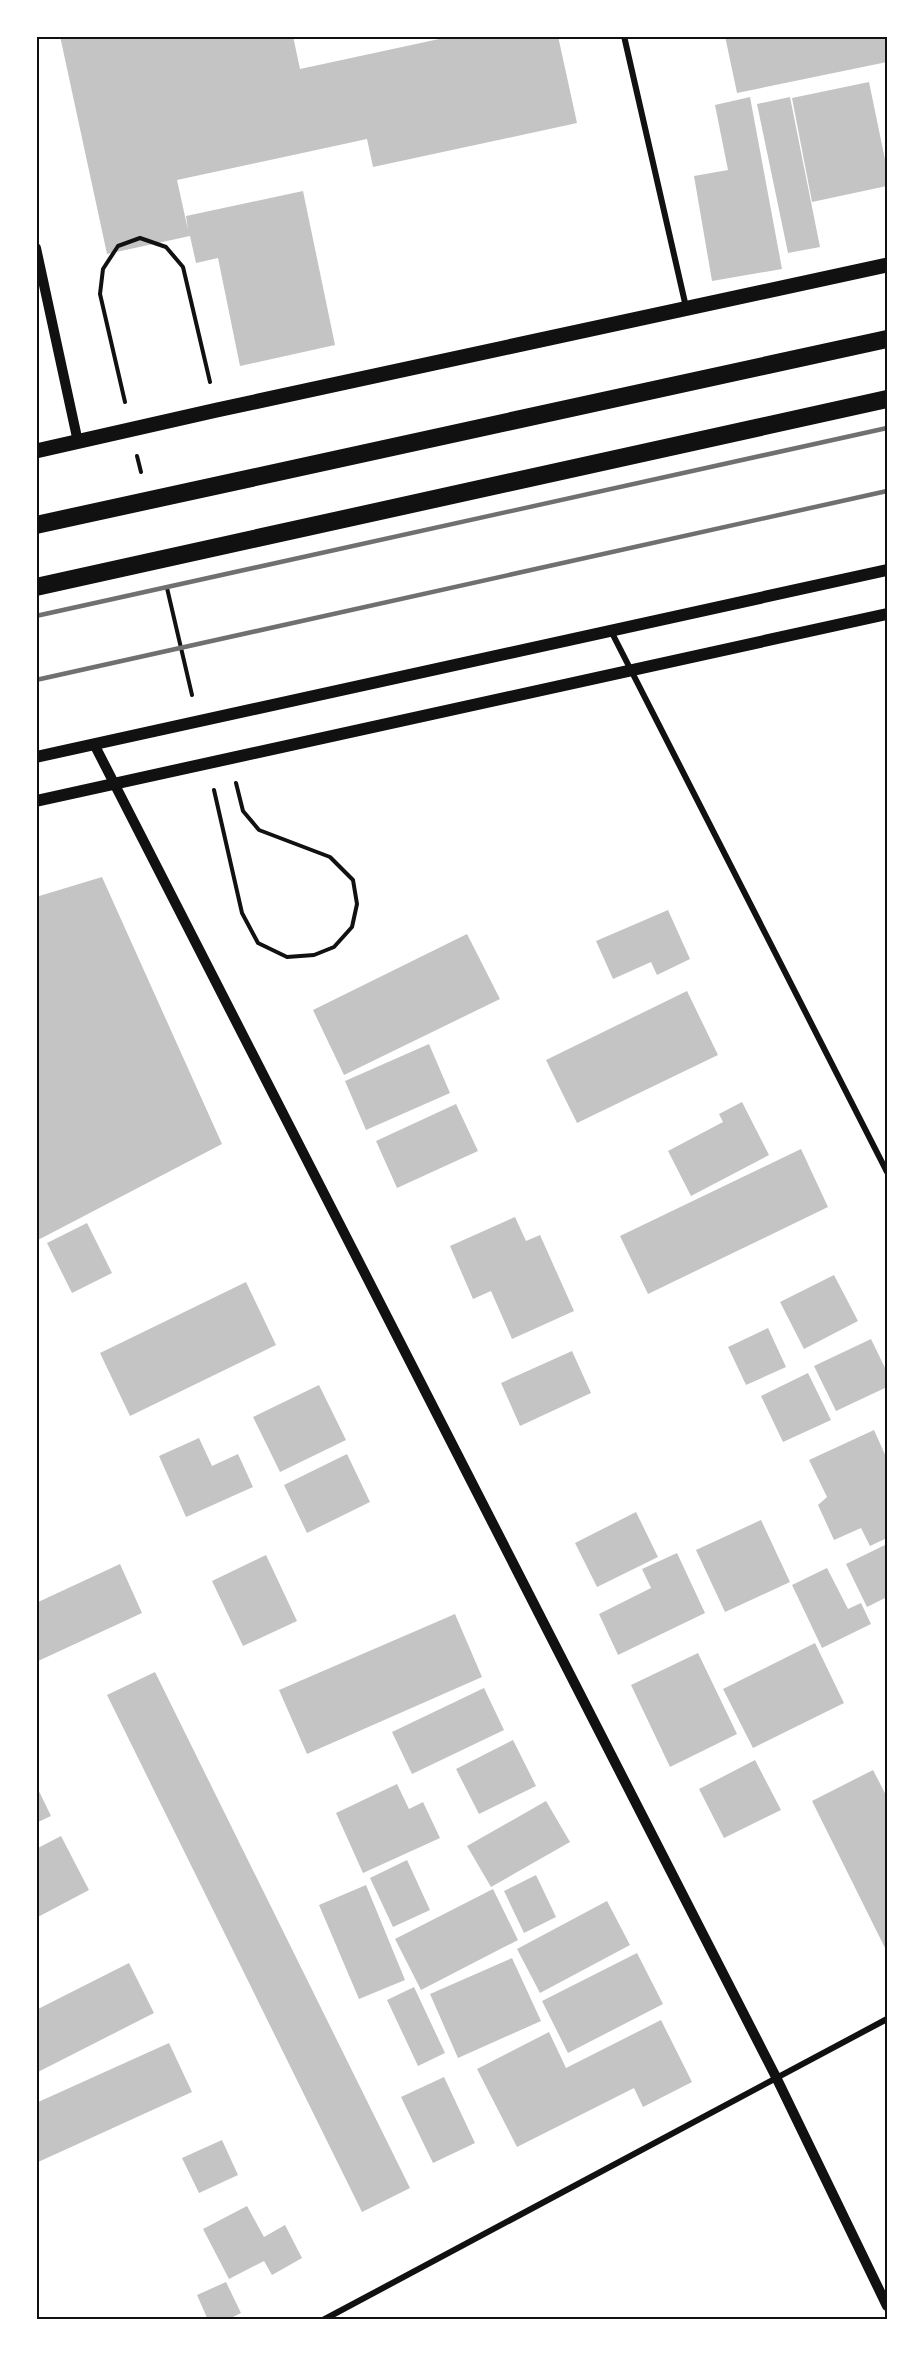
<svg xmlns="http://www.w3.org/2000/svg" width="923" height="2356" font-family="'Noto Sans',sans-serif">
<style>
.building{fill:#c4c4c4}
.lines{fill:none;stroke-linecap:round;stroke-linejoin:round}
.path{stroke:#111;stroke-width:4}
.minor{stroke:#111;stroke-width:6}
.tertiary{stroke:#111;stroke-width:10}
.secondary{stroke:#111;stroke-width:12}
.primary{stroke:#111;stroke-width:15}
.motorway{stroke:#111;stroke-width:18}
.rail{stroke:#707070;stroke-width:4.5}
.neatline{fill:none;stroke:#111;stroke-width:2}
</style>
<rect width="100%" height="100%" fill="#fff"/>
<path class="building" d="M 60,36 L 293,36 L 300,69 L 453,36 L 558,36 L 577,123 L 373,167 L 367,139 L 177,180 L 188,230 L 186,216 L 303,191 L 335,345 L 240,366 L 218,258 L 196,263 L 190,236 L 107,254 Z
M 725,36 L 887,36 L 887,62 L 737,93 Z
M 869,82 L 887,169 L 887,186 L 812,202 L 792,98 Z
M 750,97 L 782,269 L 712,281 L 694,176 L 728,170 L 715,105 Z
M 790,97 L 820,247 L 788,253 L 757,104 Z
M 102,877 L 222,1144 L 38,1240 L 36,1236 L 36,897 Z
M 668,910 L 690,959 L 657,975 L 651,962 L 613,979 L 596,941 Z
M 467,934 L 500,999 L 344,1075 L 313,1010 Z
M 687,991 L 718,1055 L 577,1123 L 546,1060 Z
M 429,1044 L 450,1093 L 366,1130 L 345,1081 Z
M 742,1102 L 769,1155 L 691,1196 L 668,1151 L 723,1122 L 719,1114 Z
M 456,1104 L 478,1151 L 397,1188 L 376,1141 Z
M 801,1149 L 828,1207 L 648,1294 L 620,1236 Z
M 515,1217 L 526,1241 L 540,1235 L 574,1311 L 512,1339 L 491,1291 L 473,1299 L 450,1246 Z
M 87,1223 L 112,1273 L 72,1293 L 47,1243 Z
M 834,1275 L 858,1321 L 804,1349 L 780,1302 Z
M 246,1282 L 276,1345 L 130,1416 L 100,1353 Z
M 768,1328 L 786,1367 L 746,1385 L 728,1347 Z
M 871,1339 L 887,1372 L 887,1387 L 836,1411 L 814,1366 Z
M 572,1351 L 591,1393 L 520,1426 L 501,1383 Z
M 808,1373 L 831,1420 L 783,1442 L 761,1396 Z
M 319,1385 L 346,1440 L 280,1472 L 253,1417 Z
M 874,1430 L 887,1459 L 887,1538 L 870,1546 L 861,1528 L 834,1540 L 818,1505 L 827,1497 L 809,1460 Z
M 199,1438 L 212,1466 L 238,1454 L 253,1487 L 186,1517 L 159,1456 Z
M 347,1454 L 370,1502 L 307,1533 L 284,1485 Z
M 636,1512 L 658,1557 L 597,1587 L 575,1543 Z
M 761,1520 L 790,1582 L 725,1612 L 696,1550 Z
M 887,1544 L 887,1597 L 867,1607 L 846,1564 Z
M 677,1553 L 705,1613 L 618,1655 L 599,1614 L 651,1588 L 642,1569 Z
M 266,1555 L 297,1621 L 243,1646 L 212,1581 Z
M 120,1564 L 142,1613 L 36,1662 L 36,1603 Z
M 827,1568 L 848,1609 L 861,1603 L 871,1624 L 822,1648 L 792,1585 Z
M 455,1614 L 482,1677 L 307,1754 L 279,1690 Z
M 815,1643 L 844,1703 L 753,1748 L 723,1689 Z
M 698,1653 L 737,1734 L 670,1767 L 631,1685 Z
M 155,1672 L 410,2188 L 362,2212 L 107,1695 Z
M 484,1688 L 504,1730 L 412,1774 L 392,1732 Z
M 513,1740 L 536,1786 L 479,1814 L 456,1769 Z
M 755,1760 L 781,1810 L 724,1838 L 699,1789 Z
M 873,1770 L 887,1797 L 887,1952 L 812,1801 Z
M 397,1784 L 409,1809 L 423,1802 L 440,1838 L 363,1873 L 336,1813 Z
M 36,1785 L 51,1816 L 36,1823 Z
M 546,1801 L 570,1842 L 491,1887 L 467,1846 Z
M 61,1836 L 89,1890 L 36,1918 L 36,1849 Z
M 407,1860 L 430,1910 L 393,1927 L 370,1878 Z
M 536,1875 L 556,1917 L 524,1933 L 504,1891 Z
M 366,1885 L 405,1980 L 359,1999 L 319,1905 Z
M 493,1889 L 518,1940 L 421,1990 L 395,1939 Z
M 607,1901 L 630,1945 L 540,1993 L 517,1949 Z
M 637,1953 L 663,2004 L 568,2053 L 542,2001 Z
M 512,1958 L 541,2021 L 458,2058 L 430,1994 Z
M 129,1963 L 154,2013 L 36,2073 L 36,2010 Z
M 414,1987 L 445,2053 L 418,2066 L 387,2000 Z
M 661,2020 L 692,2082 L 643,2107 L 634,2088 L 517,2147 L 477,2069 L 549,2032 L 566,2068 Z
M 169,2043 L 192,2092 L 36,2163 L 36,2103 Z
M 444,2077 L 475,2143 L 433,2163 L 401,2097 Z
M 222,2140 L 238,2175 L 199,2193 L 182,2158 Z
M 247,2206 L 264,2237 L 285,2225 L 302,2258 L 272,2275 L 264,2261 L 229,2279 L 203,2229 Z
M 226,2282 L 241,2313 L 227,2320 L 208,2320 L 197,2295 Z"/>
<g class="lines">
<path class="path" d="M 125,402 L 100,294 L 103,269 L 118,246 L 140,238 L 166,247 L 183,267 L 210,382
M 137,456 L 141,472
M 167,588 L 192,695
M 214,790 L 242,913 L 258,943 L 287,957 L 314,955 L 334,947 L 352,927 L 357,904 L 353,880 L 330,857 L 259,830 L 243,811 L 236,783"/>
<path class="minor" d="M 624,36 L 686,307
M 611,631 L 887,1172
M 323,2320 L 887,2019"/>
<path class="tertiary" d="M 36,248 L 78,442
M 94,744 L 776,2077 L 887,2306"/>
<path class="secondary" d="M 36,757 L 887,570
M 36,801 L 887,614"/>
<path class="primary" d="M 36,451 L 217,410 L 887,265"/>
<path class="motorway" d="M 36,525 L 887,339
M 36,587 L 887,399"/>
<path class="rail" d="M 36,616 L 887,428
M 36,680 L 887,491"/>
</g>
<rect width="923" height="2356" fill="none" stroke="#ffffff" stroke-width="75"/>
<rect x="38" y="38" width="848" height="2280" class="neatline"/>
</svg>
